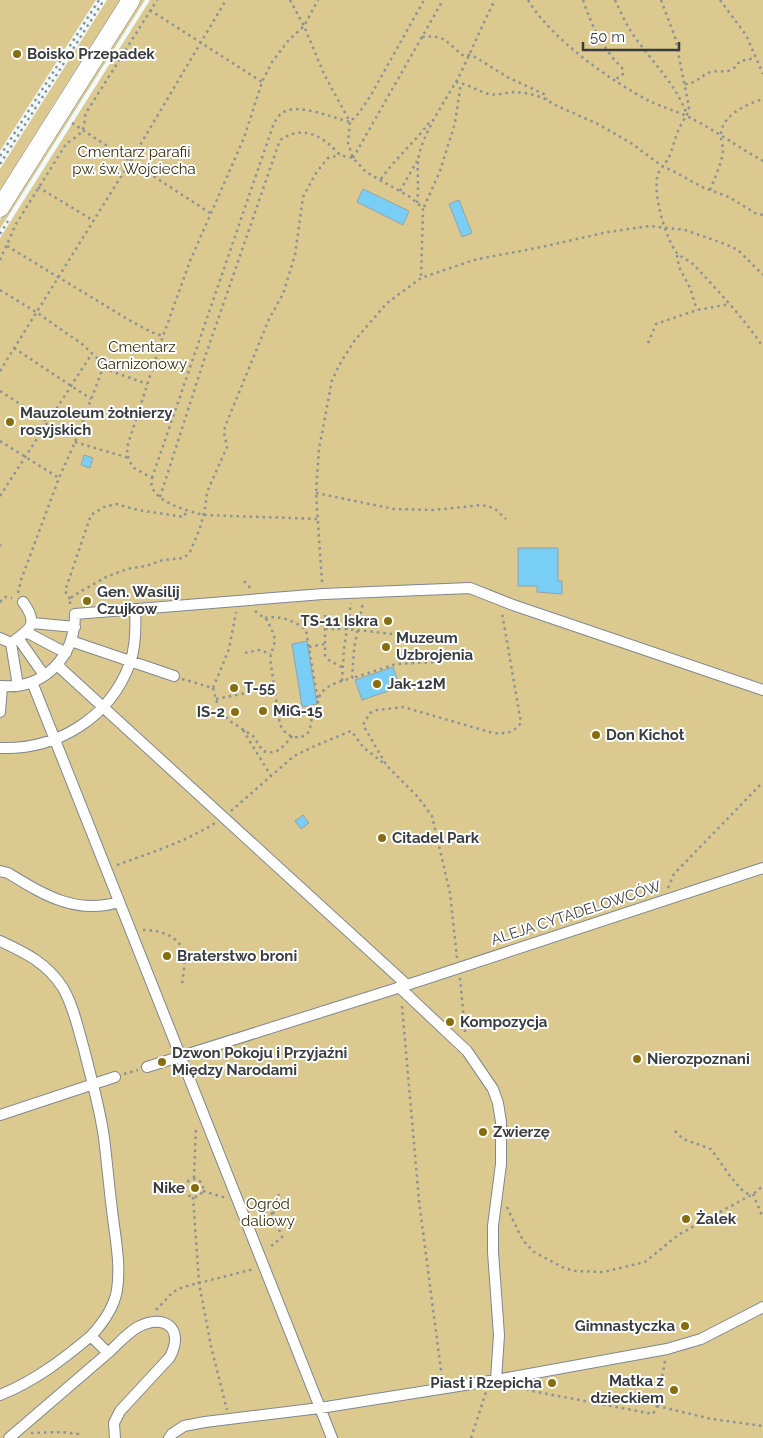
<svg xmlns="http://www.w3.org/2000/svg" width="763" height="1438" font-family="Raleway,sans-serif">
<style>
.green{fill:#dcc990}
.building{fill:#79cef6;stroke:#97a1a6}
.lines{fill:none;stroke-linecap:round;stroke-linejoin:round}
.pedestrian-casing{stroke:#7f888d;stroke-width:12}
.tertiary-casing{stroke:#7f888d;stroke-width:19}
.path{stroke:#8c9396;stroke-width:2.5;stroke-dasharray:2.5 4;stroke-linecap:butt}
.pedestrian{stroke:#fff;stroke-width:10}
.tertiary{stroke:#fff;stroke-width:18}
.poi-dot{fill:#876e0d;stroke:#fff;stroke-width:2}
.labels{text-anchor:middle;stroke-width:4;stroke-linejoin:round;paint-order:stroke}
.poi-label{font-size:15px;font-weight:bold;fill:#393d3f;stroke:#fff;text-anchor:start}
.park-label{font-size:15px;fill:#382e0c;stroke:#fff}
.street-label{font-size:15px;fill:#393d3f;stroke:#fff}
</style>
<rect width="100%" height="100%" fill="#f1fafe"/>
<path class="green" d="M 0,0 L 96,0 L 0,151 Z
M 107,0 L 123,0 L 0,194 L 0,169 Z
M 139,0 L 145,0 L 0,229 L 0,220 Z
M 150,0 L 763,0 L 763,1438 L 0,1438 L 0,238 Z"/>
<path class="building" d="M 363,189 L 409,211 L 403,225 L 357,202 Z
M 459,200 L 472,233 L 462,237 L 449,204 Z
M 84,455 L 93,458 L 90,468 L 81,465 Z
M 518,548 L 558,548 L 558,581 L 562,581 L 562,594 L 537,592 L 537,586 L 518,586 Z
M 307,641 L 317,704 L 302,707 L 292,644 Z
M 393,667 L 400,687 L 362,700 L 355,680 Z
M 303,815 L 309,823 L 301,829 L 295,821 Z"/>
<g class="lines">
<g class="pedestrian-casing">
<path id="pedestrian" d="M 32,623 L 75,627
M 26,632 L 66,653
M 0,638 L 11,643 C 31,629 39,624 23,602
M 18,638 L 44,675
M 71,641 L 174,676
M 11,643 L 18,686
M 57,665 L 407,985
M 32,682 L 332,1438
M 0,686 C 44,690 75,657 75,614 L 323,594 L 470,588 L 513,605 L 763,690
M 0,712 L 2,686
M 0,748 C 57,750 110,718 130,663 C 136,646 136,627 135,609
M 0,871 L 8,873 C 44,895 76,915 119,902
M 0,941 C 26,953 47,963 63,988 C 74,1007 78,1029 84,1049 C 91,1078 100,1108 104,1138 C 107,1162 109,1186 112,1210 C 115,1236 121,1264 117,1290 C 114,1308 103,1323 91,1336
M 399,987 L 467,1051 L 493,1089 L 498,1103 L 501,1122 L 501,1164 L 493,1226 L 493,1252 L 499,1335 L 496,1380
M 147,1067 L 407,985 L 763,868
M 0,1115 L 115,1077
M 0,1395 C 35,1381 62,1360 91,1336 L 108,1353 C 117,1345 127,1333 138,1327 C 164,1313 185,1328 170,1357 L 120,1411 L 114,1423 L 115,1438
M 9,1438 L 108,1353
M 169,1438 L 172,1434 L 184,1426 L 205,1422 L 320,1408 L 496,1380 L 667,1349 L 701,1339 L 763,1307"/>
</g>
<g class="tertiary-casing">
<path id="tertiary" d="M 0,208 L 131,0"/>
</g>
<path class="path" d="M 290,0 L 304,26 L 324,74 L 350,122 L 348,143 L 353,158 L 366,172 L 410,197 L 423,208 L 421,278
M 528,0 C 551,39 611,81 651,102 C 663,107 675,111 687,116 C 713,129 738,147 763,161
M 583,0 C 592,27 603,49 623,69 L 623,74 L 615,80
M 615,0 C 622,15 629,31 640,44 C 657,67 677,87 687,115
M 661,0 L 675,37 L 689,107 C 687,119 684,117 680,127 C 674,138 673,152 666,162 C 662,168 658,171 657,178 C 654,197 665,236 676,252 C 680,257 689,260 694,265 C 718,291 743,317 763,347
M 720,0 L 746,35 L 763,74
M 150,10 L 262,82
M 422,37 C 447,34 447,44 464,56 L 470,55 L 475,57 L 509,78 L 544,94 L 547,99
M 456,82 C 470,55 481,27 495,0
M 685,84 C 699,83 700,75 711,72 C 718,70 725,73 731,70 C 735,68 737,65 740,61 L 755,58
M 72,123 L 210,213
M 0,156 L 99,0
M 353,158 L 443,0
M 0,164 L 104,0
M 381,179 C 392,163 407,149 420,134 C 425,129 426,124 433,120
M 38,187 L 94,221
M 710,190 C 714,180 723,160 723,150 C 723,145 720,139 721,134 C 722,115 747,104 763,99
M 400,191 L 417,161
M 417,203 C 419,189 417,174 418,160 C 421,137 444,102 456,82 C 468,84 477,91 489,94 C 498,96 506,92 516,92 C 527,93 544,96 553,104 L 598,124 L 631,143 L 662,166 L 675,172 L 702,187 L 729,197 L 755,213 L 763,215
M 424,207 L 440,171 L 455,123 L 461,83
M 0,234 L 8,221
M 7,246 L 129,320 L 151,332 L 163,336
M 677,255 L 679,267 L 690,288 L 697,310
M 0,260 L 16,224 L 66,144 C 72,139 82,135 84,126 C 85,122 84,118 86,113 L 157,0
M 0,290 L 36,312 L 82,344 L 111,371 L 147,384
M 648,343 L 656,324 L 697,310 L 730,304
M 14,348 L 91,399
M 0,371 L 130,162 L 226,0
M 0,391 L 48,422
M 0,441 L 59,478
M 75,442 L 129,458
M 152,478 L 274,123 C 276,120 278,116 281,114 C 295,101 333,118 350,122 L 359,113 L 371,95 L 424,0
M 316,493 L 394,509 L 434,510 L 482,505 L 494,508 L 506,519
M 0,496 L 91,355
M 160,497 L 205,357 L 280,140 C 299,128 313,131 330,145 C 334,148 337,154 342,155 C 345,157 350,157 353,158
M 317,519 L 204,515 C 187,511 146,500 152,478 L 134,468 L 130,462 L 127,454 L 128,444 L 163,336 L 190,261 L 244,138 L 262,82 L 272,62 L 288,41 L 304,26 L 318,0
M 0,545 L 1,546
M 244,581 L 251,589
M 322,582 L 316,493 L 319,449 L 332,380 L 341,362 L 355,340 L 387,303 L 421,278 L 474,260 L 546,246 L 608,232 L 650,226 L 685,230 L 725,244 L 738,250 L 763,275
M 18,593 L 21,580 L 59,478 L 75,442 L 104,365
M 70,599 L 65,591 L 91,515 L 104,507 L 116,504 L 138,510 L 184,517 L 187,510
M 0,602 L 5,597 L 12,598
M 70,604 L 70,599 L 73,596 L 106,577 L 127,569 L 146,566 L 163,560 L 184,558 L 190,552 L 200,528 L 205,509 L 207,492 L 227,447 L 224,432 L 225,427 L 269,319 L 283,294 L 295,255 L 303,197 L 316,173 L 328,158 L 340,155
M 255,611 L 267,620 L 274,635 L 275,641 L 270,658 L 280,725 C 284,731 287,736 295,737 C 315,739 309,719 314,708 C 315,706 317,704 318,702 C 319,699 319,696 321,694 C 327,684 342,681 352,678 L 354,649 L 363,602
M 325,615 L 325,655 L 330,661 L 342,667
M 265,618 C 279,615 295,621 306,630 L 318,701
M 325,629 L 347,629 L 439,639 L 439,662 L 396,664 L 353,678
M 309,647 L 325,644
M 245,653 L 259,650 L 271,654
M 182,679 L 213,688 L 229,649 L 236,612
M 342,681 L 344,648 L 351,603
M 213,688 L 219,710 L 230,721 L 253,736 L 263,751 C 277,756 284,746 292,736
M 216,699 L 246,693
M 243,730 L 271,776
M 231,811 L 294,756 L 317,745 L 351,731 L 364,748 L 386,765
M 117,865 C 150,853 185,842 215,823
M 668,888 L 674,874 L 763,782
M 143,930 C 162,930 184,937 184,959 C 185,967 183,976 182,984
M 457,958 L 450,893 L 432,816 L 418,797 L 387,766 L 363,725 L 370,713 L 377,710 L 403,707 L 493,733 C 506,734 513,733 521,723 L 502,613
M 460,978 L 465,1032
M 402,1006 L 419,1201 L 442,1378
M 124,1074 L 138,1070
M 675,1131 L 683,1139 L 711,1149 L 730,1176 L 741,1189 L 749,1195
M 194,1178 L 196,1126
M185 1188a9 9 0 1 1 18 0a9 9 0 1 1-18 0Z
M 203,1191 L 226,1198
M 753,1194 L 763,1218
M 193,1197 L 199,1283 L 211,1346 L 227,1410
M 252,1207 L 273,1214 L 282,1237 L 269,1248
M 507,1207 L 520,1235 L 526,1244 L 534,1252 L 564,1268 L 575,1271 L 603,1272 L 645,1262 L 678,1235 L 753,1194 L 763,1186
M 273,1214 L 279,1194
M 156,1310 L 173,1292 L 183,1287 L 254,1269
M 665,1361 L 657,1406 L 712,1419 L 763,1426
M 520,1387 L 532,1391 L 653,1414 L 657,1406
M 31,1433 L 61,1432 L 78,1434 L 80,1438
M 471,1438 L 486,1392"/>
<use href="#pedestrian" class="pedestrian"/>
<use href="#tertiary" class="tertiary"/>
</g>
<g class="poi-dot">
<circle cx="17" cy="54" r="5"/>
<circle cx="10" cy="422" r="5"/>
<circle cx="87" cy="601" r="5"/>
<circle cx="388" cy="621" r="5"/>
<circle cx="386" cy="647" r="5"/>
<circle cx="377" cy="684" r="5"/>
<circle cx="234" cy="688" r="5"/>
<circle cx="263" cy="711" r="5"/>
<circle cx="235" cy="712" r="5"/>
<circle cx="596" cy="735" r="5"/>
<circle cx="382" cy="838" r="5"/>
<circle cx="167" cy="956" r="5"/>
<circle cx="450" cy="1022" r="5"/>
<circle cx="637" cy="1059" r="5"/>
<circle cx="162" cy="1062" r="5"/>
<circle cx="483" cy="1132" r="5"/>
<circle cx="195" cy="1188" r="5"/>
<circle cx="686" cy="1219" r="5"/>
<circle cx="685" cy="1326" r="5"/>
<circle cx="552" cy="1383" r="5"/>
<circle cx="674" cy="1390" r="5"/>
</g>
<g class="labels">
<g class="poi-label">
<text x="27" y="59">Boisko Przepadek</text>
<text x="20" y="418">Mauzoleum żołnierzy<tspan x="20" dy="17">rosyjskich</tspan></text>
<text x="97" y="597">Gen. Wasilij<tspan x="97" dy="17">Czujkow</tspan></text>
<text x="378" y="626" text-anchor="end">TS-11 Iskra</text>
<text x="396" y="643">Muzeum<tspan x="396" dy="17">Uzbrojenia</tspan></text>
<text x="387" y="689">Jak-12M</text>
<text x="244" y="693">T-55</text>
<text x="273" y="716">MiG-15</text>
<text x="225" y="717" text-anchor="end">IS-2</text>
<text x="606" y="740">Don Kichot</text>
<text x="392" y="843">Citadel Park</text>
<text x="177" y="961">Braterstwo broni</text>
<text x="460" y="1027">Kompozycja</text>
<text x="172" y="1058">Dzwon Pokoju i Przyjaźni<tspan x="172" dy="17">Między Narodami</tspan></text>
<text x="647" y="1064">Nierozpoznani</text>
<text x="493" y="1137">Zwierzę</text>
<text x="185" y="1193" text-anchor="end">Nike</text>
<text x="696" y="1224">Żalek</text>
<text x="675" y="1331" text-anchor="end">Gimnastyczka</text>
<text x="664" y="1386" text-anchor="end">Matka z<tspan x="664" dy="17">dzieckiem</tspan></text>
<text x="542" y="1388" text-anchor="end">Piast i Rzepicha</text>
</g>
<g class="park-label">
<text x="134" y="157">Cmentarz parafii<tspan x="134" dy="17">pw. św. Wojciecha</tspan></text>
<text x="142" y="352">Cmentarz<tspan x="142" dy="17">Garnizonowy</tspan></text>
<text x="268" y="1209">Ogród<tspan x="268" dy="17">daliowy</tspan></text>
</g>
<g class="street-label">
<text transform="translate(576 913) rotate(-18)" y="5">ALEJA CYTADELOWCÓW</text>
</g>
</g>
<path d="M583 42v8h96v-8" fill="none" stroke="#393d3f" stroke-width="2.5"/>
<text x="590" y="42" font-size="15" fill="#393d3f" stroke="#ffffff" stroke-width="4" paint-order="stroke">50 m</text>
</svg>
